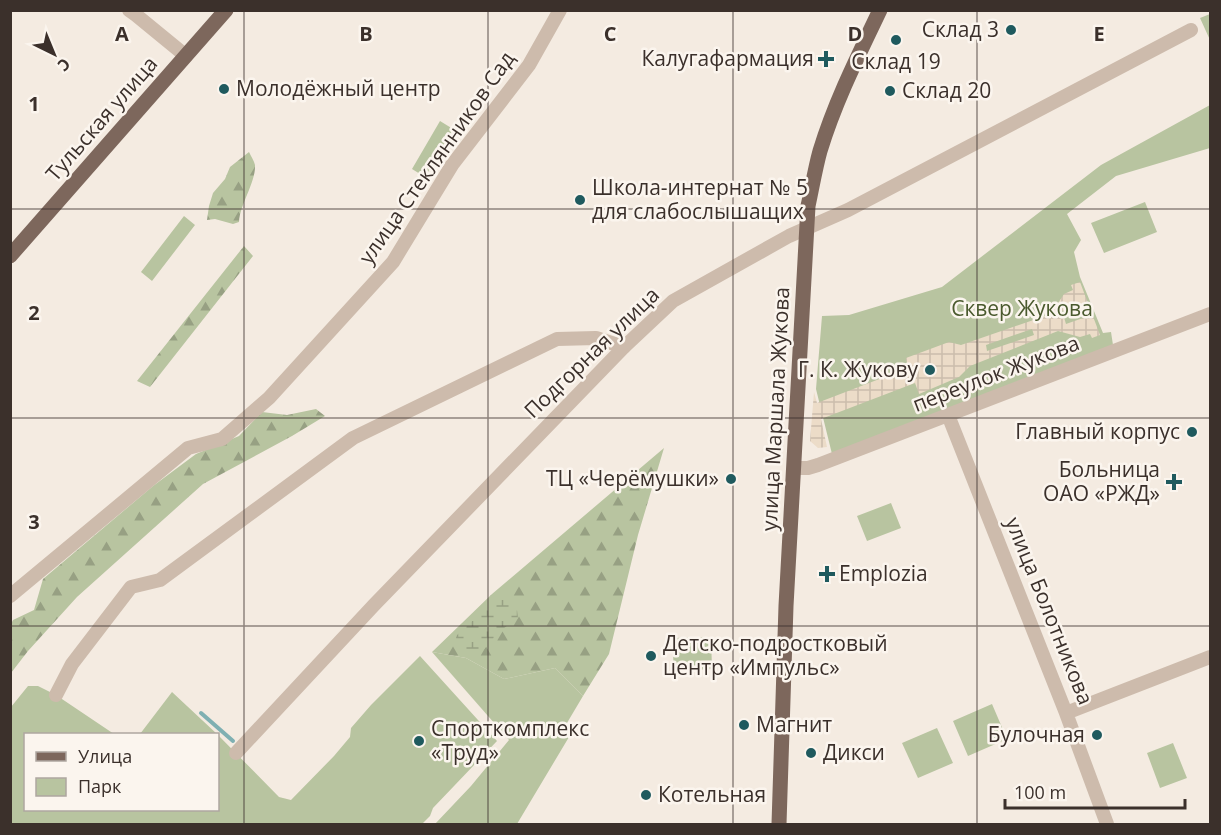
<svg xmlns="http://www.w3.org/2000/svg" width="1221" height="835" font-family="'Open Sans',sans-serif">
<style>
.green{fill:#b8c4a0}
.forest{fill:url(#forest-firs)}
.wetland{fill:url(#wetland-marsh)}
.plaza{fill:url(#plaza-grid);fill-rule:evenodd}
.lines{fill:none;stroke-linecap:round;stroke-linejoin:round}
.stream{stroke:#7fb0b2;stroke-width:4}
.minor{stroke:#cdbbac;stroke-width:14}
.major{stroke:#7d675c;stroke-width:15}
.grid{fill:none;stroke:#3b302b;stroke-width:1.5;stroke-opacity:0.55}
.poi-dot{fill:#1f5a5e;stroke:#fbf5ee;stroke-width:2}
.labels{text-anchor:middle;stroke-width:5;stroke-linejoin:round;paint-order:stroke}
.poi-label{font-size:21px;fill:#3b302b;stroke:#fbf5ee;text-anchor:start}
.street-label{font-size:21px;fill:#3b302b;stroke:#fbf5ee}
.park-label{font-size:21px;fill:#4a5a2e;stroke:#fbf5ee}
.grid-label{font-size:20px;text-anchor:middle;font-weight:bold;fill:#3b302b;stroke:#fbf5ee;stroke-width:5;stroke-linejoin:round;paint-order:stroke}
</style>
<defs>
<pattern id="forest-firs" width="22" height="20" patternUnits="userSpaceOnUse" patternTransform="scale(1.5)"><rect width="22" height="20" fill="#b8c4a0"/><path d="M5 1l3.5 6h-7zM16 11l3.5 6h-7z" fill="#97a083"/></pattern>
<pattern id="wetland-marsh" width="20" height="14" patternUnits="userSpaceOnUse" patternTransform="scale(1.5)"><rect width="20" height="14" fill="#b8c4a0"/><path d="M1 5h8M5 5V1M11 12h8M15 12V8" fill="none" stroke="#97a083"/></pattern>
<pattern id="plaza-grid" width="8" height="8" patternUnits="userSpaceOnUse" patternTransform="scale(1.5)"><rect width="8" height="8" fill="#ecdcc8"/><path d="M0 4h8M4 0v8" fill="none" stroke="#cbbdac"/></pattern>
</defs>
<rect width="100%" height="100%" fill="#f4ebe1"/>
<path class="green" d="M 1210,14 L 1210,13 L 1210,40 L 1200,18 Z
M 1210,105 L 1210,148 L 1116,176 L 1067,214 L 1081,240 L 1074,252 L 1080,277 L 1103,333 L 1111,332 L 1113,345 L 832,454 L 816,389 L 822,316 L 849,315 L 942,287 L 1101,165 Z
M 440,121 L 453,129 L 425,177 L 412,169 Z
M 1145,202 L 1157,232 L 1104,253 L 1091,223 Z
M 184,216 L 195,225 L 152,281 L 141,272 Z
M 891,503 L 901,528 L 867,541 L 857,516 Z
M 711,637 L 712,669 L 674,671 L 672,638 Z
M 432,652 L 466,658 L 504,679 L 555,668 L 583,696 L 564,728 L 572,732 L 517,824 L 435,824 L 471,786 L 509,740 Z
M 420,656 L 497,741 L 433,808 L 430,816 L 422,824 L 11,824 L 11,707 L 28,686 L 38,686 L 56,695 L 114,734 L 26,734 L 26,810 L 218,810 L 218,735 L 279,797 L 291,800 L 334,756 L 350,737 L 351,728 L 371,705 Z
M 172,692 L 217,734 L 140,734 Z
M 992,704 L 1007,739 L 968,756 L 953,721 Z
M 937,728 L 953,763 L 918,778 L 902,743 Z
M 1173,743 L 1187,778 L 1160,788 L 1147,753 Z"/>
<path class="forest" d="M 249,152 C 251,156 254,161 255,165 C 256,182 240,204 239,222 L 233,224 L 215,219 L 207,220 L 209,206 L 213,193 L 225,179 L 230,167 Z
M 244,246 L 253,256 L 150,387 L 137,381 Z
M 316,409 L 325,416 L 292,436 L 203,484 L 77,597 L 28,651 L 11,673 L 11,624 L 13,620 L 34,610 L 43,579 L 153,486 L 196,454 L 239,436 L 262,412 L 287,415 Z
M 664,448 L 638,535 L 609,654 L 583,696 L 555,668 L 504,679 L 466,658 L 432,652 L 492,594 Z"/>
<path class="wetland" d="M 497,598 L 516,602 L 518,618 L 500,631 L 478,656 L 471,652 L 457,647 L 456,636 Z"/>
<path class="plaza" d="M 1080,282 L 1100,335 L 1092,338 L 1090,334 L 1080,337 L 1058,331 L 970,366 L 959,377 L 919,394 L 915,383 L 821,419 L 827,447 L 818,448 L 810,441 L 814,392 L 817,403 L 908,368 L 906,358 L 949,342 L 961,345 L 1051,314 L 1064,294 L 1073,290 L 1071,285 ZM 1078,305 L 1083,318 L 1066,324 L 1062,311 ZM 1032,329 L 1034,335 L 987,351 L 986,345 Z"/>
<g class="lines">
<path class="stream" d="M 201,713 L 233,741"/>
<path class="minor" d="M 129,10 L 136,15 L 186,56
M 948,415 L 1066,713 L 1107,824
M 795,468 L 808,468 L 818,465 L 1210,314
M 10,596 L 188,448 L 222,439 L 269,398 L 393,262 L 452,165 L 529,65 L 560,10
M 56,695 L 72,664 L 131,587 L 160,580 L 353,438 L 557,339 L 596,338 L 624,347
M 1066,713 L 1210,657
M 236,753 L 374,605 L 624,347 L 673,301 L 789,236 L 848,210 L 1191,30"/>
<path class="major" d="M 10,256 L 226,10
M 779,824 L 786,606 L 808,206 C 812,188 815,169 820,151 C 835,102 858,56 880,10"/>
</g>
<path class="grid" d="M 244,10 L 244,824M 488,10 L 488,824M 733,10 L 733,824M 977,10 L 977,824M 10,209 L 1210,209M 10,418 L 1210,418M 10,626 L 1210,626"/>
<g class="poi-dot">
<circle cx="1011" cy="30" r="6"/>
<circle cx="896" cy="40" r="6"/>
<path d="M823 50h6v6h6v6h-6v6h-6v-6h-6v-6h6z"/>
<circle cx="224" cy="89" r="6"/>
<circle cx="890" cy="91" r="6"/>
<circle cx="580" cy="200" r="6"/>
<circle cx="930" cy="370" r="6"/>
<circle cx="1192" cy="432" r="6"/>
<circle cx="731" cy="479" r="6"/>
<path d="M1171 473h6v6h6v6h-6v6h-6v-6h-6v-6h6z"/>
<path d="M824 565h6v6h6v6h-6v6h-6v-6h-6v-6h6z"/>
<circle cx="651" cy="656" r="6"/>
<circle cx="744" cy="725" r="6"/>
<circle cx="1097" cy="735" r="6"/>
<circle cx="419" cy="741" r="6"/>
<circle cx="811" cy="753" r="6"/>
<circle cx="646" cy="795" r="6"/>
</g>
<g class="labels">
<g class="poi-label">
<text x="999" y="37" text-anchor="end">Склад 3</text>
<text x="814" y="66" text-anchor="end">Калугафармация</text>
<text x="896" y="69" text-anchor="middle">Склад 19</text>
<text x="236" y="96">Молодёжный центр</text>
<text x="902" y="98">Склад 20</text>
<text x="592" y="195">Школа-интернат № 5<tspan x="592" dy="24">для слабослышащих</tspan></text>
<text x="918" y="377" text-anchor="end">Г. К. Жукову</text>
<text x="1180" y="439" text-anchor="end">Главный корпус</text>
<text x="1160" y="477" text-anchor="end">Больница<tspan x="1160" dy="24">ОАО «РЖД»</tspan></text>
<text x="719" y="486" text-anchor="end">ТЦ «Черёмушки»</text>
<text x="839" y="581">Emplozia</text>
<text x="663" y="651">Детско-подростковый<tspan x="663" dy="24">центр «Импульс»</tspan></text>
<text x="756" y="732">Магнит</text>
<text x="431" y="736">Спорткомплекс<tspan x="431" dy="24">«Труд»</tspan></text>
<text x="1085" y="742" text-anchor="end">Булочная</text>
<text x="823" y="760">Дикси</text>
<text x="658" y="802">Котельная</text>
</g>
<g class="street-label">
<text transform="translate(102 119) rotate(-49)" y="7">Тульская улица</text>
<text transform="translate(437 158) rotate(-55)" y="7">улица Стеклянников Сад</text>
<text transform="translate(592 353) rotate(-44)" y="7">Подгорная улица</text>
<text transform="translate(996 374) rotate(-21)" y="7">переулок Жукова</text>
<text transform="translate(776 409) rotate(-87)" y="7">улица Маршала Жукова</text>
<text transform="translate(1049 611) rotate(68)" y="7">улица Болотникова</text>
</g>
<g class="park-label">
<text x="1022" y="316">Сквер Жукова</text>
</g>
</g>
<g class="grid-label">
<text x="122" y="41">A</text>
<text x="366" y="41">B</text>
<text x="610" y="41">C</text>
<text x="855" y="41">D</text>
<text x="1099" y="41">E</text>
<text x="34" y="111">1</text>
<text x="34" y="320">2</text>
<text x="34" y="529">3</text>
</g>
<rect width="1221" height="835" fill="none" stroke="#3b302b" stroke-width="24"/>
<rect x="24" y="733" width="195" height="78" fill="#fbf5ee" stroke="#aea6a0" stroke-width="1.5"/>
<rect x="36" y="752" width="30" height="9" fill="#7d675c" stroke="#aea6a0" stroke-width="1.5"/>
<text x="78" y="763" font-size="18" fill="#3b302b">Улица</text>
<rect x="36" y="778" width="30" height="18" fill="#b8c4a0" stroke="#aea6a0" stroke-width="1.5"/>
<text x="78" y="793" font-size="18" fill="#3b302b">Парк</text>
<g transform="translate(54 54) rotate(137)" stroke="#fbf5ee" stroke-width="4.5" paint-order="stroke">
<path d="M0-4.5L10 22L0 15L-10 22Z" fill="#3b302b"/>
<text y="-9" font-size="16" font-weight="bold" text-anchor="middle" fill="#3b302b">С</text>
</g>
<path d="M1005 799v9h180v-9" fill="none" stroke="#3b302b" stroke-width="3"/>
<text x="1014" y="799" font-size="18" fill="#3b302b" stroke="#fbf5ee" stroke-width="4.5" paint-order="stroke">100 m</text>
</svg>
